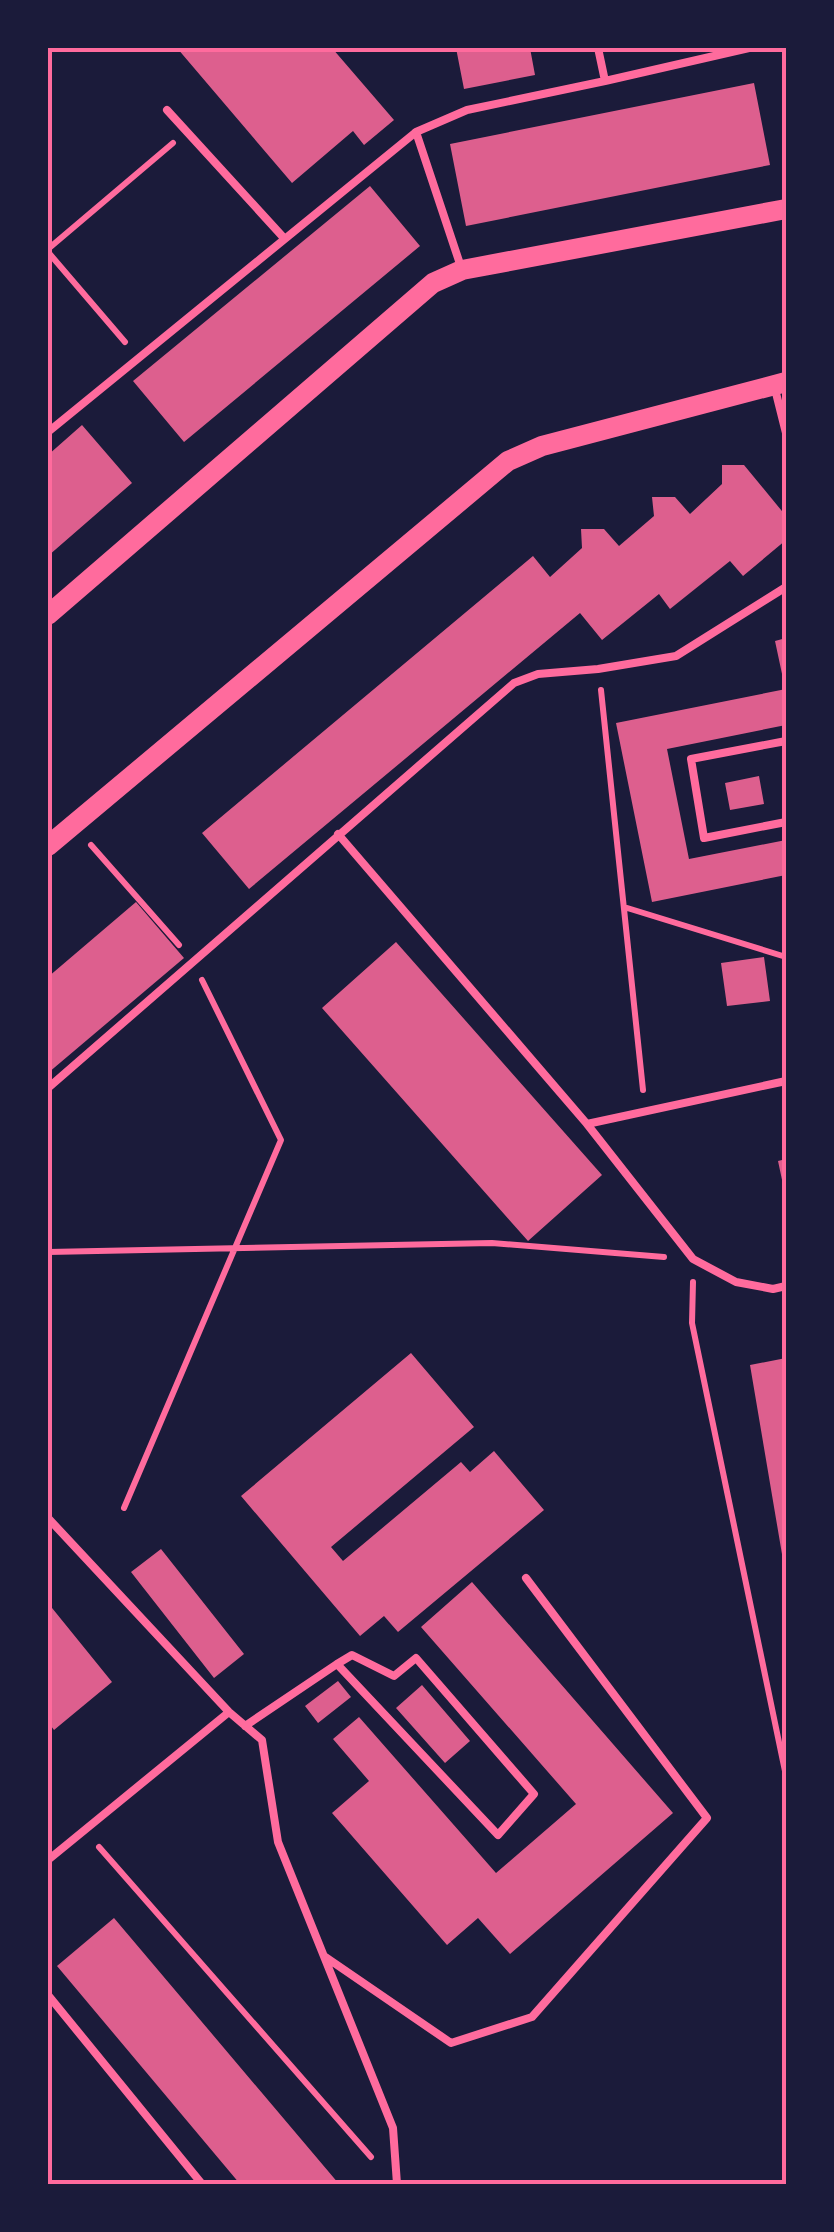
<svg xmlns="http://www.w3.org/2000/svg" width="834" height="2232" font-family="Georgia,serif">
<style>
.building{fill:#dd5f8e}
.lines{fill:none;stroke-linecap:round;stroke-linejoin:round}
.path{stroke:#ff6b9d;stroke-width:6}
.service{stroke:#ff6b9d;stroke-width:8}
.secondary{stroke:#ff6b9d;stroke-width:20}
.neatline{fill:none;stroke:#ff6b9d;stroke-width:4}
</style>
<rect width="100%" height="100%" fill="#1b1b3a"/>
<path class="building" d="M 177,48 L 332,48 L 394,120 L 364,145 L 353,131 L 292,183 Z
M 456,48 L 530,48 L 535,75 L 464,89 Z
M 754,83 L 770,165 L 466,226 L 450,144 Z
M 370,186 L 420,246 L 184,442 L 133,381 Z
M 82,425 L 132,483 L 48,556 L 48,455 Z
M 722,465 L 744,465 L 786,516 L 786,540 L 743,576 L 730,561 L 670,609 L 659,594 L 602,640 L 580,613 L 249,889 L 202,833 L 533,556 L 550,577 L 582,548 L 581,529 L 604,529 L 619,546 L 654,516 L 652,497 L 675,497 L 690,514 L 722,484 Z
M 786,638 L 786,688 L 785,688 L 775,641 Z
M 786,689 L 786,725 L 667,749 L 689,859 L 786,840 L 786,875 L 652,902 L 616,723 Z
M 759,776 L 764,804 L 730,810 L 725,783 Z
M 136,902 L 184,958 L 48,1073 L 48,977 Z
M 396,942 L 602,1175 L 528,1241 L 322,1008 Z
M 764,957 L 770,1001 L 727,1006 L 721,963 Z
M 786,1159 L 786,1193 L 785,1194 L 778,1161 Z
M 411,1353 L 474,1427 L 331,1547 L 343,1561 L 461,1462 L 470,1472 L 494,1451 L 544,1510 L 398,1632 L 384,1616 L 360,1636 L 241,1496 Z
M 786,1358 L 786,1566 L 784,1566 L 750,1365 Z
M 161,1549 L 244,1654 L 214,1678 L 131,1572 Z
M 472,1582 L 673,1813 L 510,1954 L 478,1918 L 447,1945 L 332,1813 L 369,1781 L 333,1739 L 359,1717 L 496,1873 L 576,1804 L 421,1627 Z
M 48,1603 L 112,1682 L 54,1730 L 48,1722 Z
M 338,1681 L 351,1697 L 318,1723 L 305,1706 Z
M 422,1685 L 470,1741 L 445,1763 L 396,1708 Z
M 114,1918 L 339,2184 L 240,2184 L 57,1966 Z"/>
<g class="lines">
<path class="path" d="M 48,249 L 173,143
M 48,252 L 125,342
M 601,690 L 643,1090
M 91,845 L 179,945
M 624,907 L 786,957
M 48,1252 L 492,1243 L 664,1257
M 693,1282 L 692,1323 L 786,1776
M 124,1508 L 281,1140 L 202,980
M 99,1847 L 371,2157"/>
<path class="service" d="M 598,48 L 605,81 L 749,48
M 167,110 L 283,237
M 416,132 L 467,110 L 605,81
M 775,389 L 786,433
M 48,432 L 416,132 L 462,270
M 786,741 L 691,759 L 704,838 L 786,822
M 338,834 L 587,1124 L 786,1081
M 48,1088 L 514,683 L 538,674 L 598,669 L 676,656 L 786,587
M 587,1124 L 693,1259 L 736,1282 L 773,1289 L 786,1286
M 48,1518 L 229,1712 L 262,1740 L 278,1842 L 393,2128 L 397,2184
M 245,1726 L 337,1664 L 352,1655 L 394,1676 L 416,1658 L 534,1794 L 498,1835 L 337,1664
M 48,1860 L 229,1712
M 324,1956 L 451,2043 L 532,2017 L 707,1818 L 526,1578
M 48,1995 L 202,2184"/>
<path class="secondary" d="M 48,615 L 433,283 L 462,270 L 786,209
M 48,846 L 508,461 L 542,446 L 786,382"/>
</g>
<rect width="834" height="2232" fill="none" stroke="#1b1b3a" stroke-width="100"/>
<rect x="50" y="50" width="734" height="2132" class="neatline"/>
</svg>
